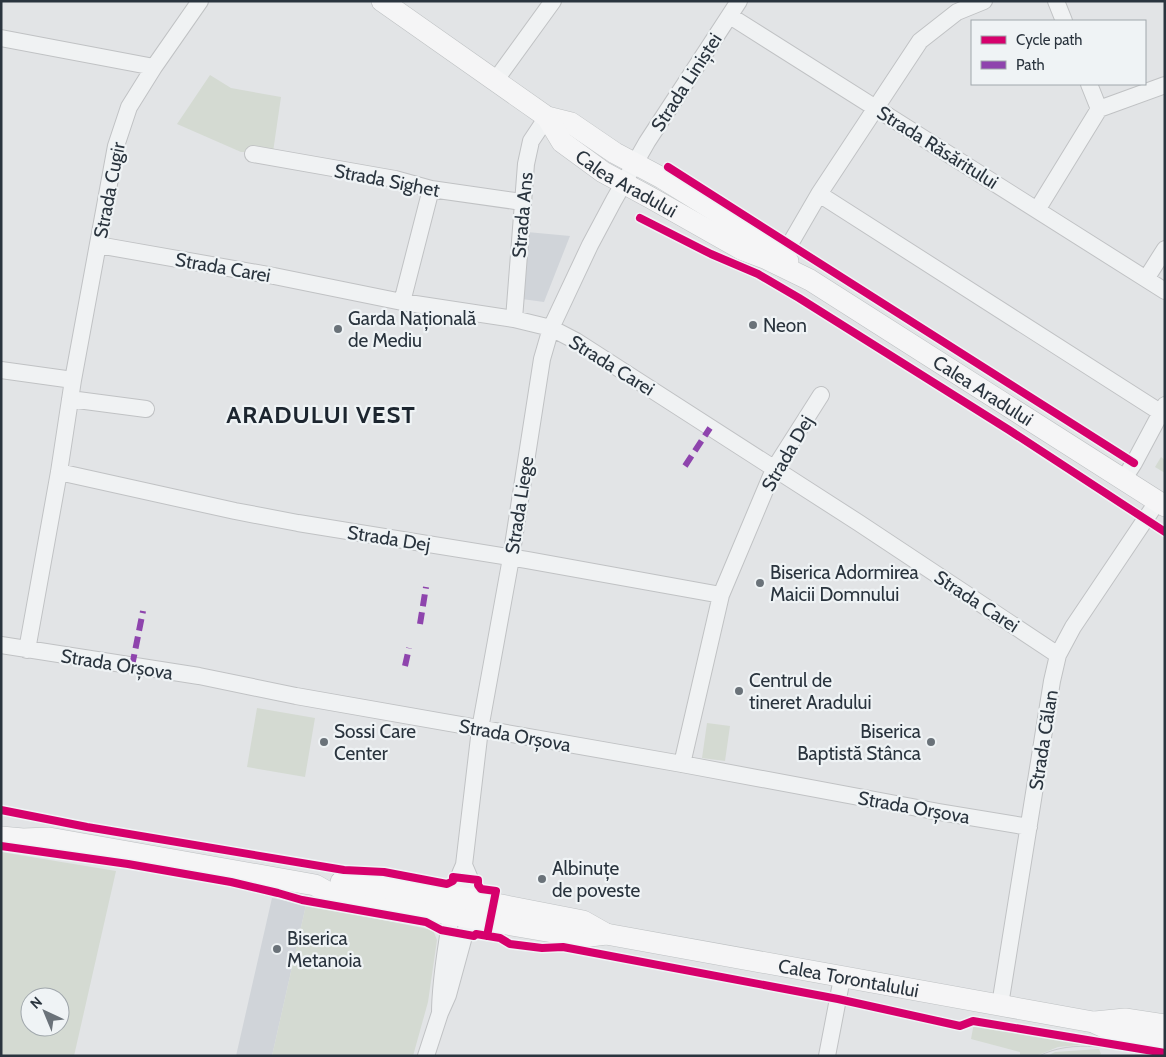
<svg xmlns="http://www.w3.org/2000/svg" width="1166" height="1057" font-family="Cabin,sans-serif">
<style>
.built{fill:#d0d4d9}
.green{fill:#d4dad2;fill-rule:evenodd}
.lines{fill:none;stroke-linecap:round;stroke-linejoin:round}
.minor-casing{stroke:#c0c2c4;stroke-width:18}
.major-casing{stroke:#bec1c3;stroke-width:22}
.minor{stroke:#f0f2f3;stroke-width:16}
.major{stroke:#f5f5f6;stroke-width:21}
.tram{stroke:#cacccd;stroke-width:1}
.quiet{stroke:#8e44ad;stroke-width:6;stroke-dasharray:12 6;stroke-linecap:butt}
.cycleway-casing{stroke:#eff3f5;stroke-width:11}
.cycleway{stroke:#d6006c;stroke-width:8}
.poi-dot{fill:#6a7279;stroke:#eff3f5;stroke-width:2}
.labels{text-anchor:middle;stroke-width:4.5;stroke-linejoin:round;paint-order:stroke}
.street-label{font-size:19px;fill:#2a343e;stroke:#eff3f5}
.poi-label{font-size:19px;fill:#2a343e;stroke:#eff3f5;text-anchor:start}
.district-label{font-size:24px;font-weight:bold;letter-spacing:1px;fill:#1c252f;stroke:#eff3f5}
</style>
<rect width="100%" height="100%" fill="#e2e4e6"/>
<path class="built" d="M 527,232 L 570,236 L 544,302 L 522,299 Z
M 272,898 L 306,905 L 272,1056 L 236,1056 Z"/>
<path class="green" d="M 210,75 L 231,88 L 281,97 L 273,152 L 241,152 L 177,124 Z
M 1161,457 L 1165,460 L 1165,473 L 1155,467 Z
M 257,708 L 315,718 L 305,777 L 247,767 Z
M 707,723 L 730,726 L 725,761 L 702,758 Z
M 1,852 L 116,871 L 74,1056 L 1,1056 ZM 30,997 L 60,997 L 60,1027 L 30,1027 Z
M 306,905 L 433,930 L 437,940 L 428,1002 L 413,1056 L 272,1056 Z
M 974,1023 L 1090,1044 L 1058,1047 L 1036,1056 L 1020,1056 L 1020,1052 L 971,1039 Z
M 1099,1049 L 1101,1054 L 1098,1056 L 1047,1056 L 1055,1052 Z"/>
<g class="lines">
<g class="minor-casing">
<path id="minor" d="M 1056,1 L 1064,21
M 730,16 L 1165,291
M 1,38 L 154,67
M 495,81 L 553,1
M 1089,84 L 1099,109
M 1099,109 L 1165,85
M 253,154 L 395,179 L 431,189 L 522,202
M 819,194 L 1160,412
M 1037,210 L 1099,109
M 98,245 L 274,276 L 402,302 L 514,319 L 551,328 L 576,341 L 859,523 L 1058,655
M 783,256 L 819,194 L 920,41 L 957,12 L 984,1
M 1146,279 L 1165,249
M 402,302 L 431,189
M 514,319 L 526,164 L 531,141 L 547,117
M 1,370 L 73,380
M 70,399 L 146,409
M 59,472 L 235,511 L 298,523 L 527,560 L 721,595
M 1123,480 L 1134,463 L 1165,405
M 1,645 L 199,676 L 296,696 L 682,764 L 939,812 L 1029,827
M 27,650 L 59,472 L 73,380 L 116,146 L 129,107 L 154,67 L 200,1
M 682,764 L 721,595 L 774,469 L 821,395
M 1000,1005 L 1052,681 L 1058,655 L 1073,627 L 1157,502
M 440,1013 C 440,987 444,962 448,936 C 451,912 453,888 464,865 L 480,729 L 511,558 L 542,359 L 551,328 L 590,245 L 614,200 L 647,142 L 739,1
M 426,1056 L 440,1013 L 448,995 L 469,918 L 470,879 L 464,865
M 827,1056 L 842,978"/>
</g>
<g class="major-casing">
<g id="major">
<path d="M 382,1 L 547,117 L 571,123 L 615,153 L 662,178 L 753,234 L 783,256 L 788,261"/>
<path id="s1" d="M 547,117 L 562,142 L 603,172 L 651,198 L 743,250 L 767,259 L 810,280 L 1165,506"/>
<path id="s2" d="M 1,837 L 23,839 L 49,838 L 315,885 L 331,894 L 582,937 L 606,934 L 1093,1022 L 1126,1037 L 1165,1043"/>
<path d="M 341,882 L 470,899 L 583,921 L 606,934"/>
<path d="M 1095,1022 L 1125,1019 L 1165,1025"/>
</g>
</g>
<use href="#minor" class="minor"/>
<use href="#major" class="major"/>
<path class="tram" d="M 1039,1056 C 1074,1038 1115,1049 1151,1056"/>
<path class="quiet" d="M 685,466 L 710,428
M 420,624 L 426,587
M 132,666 L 143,611
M 405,666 L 409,648"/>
<g class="cycleway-casing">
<path id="cycleway" d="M 668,167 L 1134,463
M 640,218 L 711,254 L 758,274 L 799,298 L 1009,430 L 1165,532
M 1,810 L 87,827 L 344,870 L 384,872 L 447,884 L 453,881 L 453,877 L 478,880 L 478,885 L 481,889 L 496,891 L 487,936
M 1,846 L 128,864 L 231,882 L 278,893 L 302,900 L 426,922 L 441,930 L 474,936 L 476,934 L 500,938 L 510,944 L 542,948 L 563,947 L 838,999 L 960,1026 L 973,1021 L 1165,1053"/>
</g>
<use href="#cycleway" class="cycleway"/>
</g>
<g class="poi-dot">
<circle cx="753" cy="325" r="5"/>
<circle cx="338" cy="329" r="5"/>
<circle cx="760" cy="583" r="5"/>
<circle cx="739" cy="691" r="5"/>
<circle cx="324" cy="742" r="5"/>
<circle cx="931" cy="742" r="5"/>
<circle cx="542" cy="879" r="5"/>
<circle cx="277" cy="949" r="5"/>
</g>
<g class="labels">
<g class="street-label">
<text transform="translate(686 82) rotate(-57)" y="7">Strada Liniștei</text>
<text transform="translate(938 147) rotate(32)" y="7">Strada Răsăritului</text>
<text transform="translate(387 180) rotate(11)" y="7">Strada Sighet</text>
<text dy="7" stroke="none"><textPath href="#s1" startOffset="106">Calea Aradului</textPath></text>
<text transform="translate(109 190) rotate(-79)" y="7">Strada Cugir</text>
<text transform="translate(522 215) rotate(-85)" y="7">Strada Ans</text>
<text transform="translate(223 267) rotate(10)" y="7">Strada Carei</text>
<text transform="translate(612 365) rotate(32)" y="7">Strada Carei</text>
<text dy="7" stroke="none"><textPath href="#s1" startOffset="519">Calea Aradului</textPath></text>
<text transform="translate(787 453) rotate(-60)" y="7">Strada Dej</text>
<text transform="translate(519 505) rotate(-81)" y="7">Strada Liege</text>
<text transform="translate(389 538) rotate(9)" y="7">Strada Dej</text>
<text transform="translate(977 601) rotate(33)" y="7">Strada Carei</text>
<text transform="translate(117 664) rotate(9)" y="7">Strada Orșova</text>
<text transform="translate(515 735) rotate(10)" y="7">Strada Orșova</text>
<text transform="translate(1043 740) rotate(-81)" y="7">Strada Călan</text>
<text transform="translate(914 807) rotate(10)" y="7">Strada Orșova</text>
<text dy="7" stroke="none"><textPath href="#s2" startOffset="862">Calea Torontalului</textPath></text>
</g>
<g class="poi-label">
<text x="348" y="325">Garda Națională<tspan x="348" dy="22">de Mediu</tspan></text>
<text x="763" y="332">Neon</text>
<text x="770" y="579">Biserica Adormirea<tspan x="770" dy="22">Maicii Domnului</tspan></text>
<text x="749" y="687">Centrul de<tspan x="749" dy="22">tineret Aradului</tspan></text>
<text x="334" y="738">Sossi Care<tspan x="334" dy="22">Center</tspan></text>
<text x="921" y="738" text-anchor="end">Biserica<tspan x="921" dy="22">Baptistă Stânca</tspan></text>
<text x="552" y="875">Albinuțe<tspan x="552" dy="22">de poveste</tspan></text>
<text x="287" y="945">Biserica<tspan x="287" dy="22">Metanoia</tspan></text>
</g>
<g class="district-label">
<text x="321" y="423">ARADULUI VEST</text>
</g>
</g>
<rect width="1166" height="1057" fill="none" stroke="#2a343e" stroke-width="5"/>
<rect x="971" y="20" width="175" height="65" fill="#eff3f5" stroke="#a0a7ac"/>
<rect x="981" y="36" width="25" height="8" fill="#d6006c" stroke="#a0a7ac"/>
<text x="1016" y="45" font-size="15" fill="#2a343e">Cycle path</text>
<rect x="981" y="61" width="25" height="8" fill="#8e44ad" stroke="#a0a7ac"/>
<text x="1016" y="70" font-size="15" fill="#2a343e">Path</text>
<g transform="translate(45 1012) rotate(316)"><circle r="24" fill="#eff3f5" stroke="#a0a7ac"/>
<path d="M0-4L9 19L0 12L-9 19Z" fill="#6a7279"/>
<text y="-8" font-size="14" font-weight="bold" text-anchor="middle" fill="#2a343e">N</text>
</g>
</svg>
